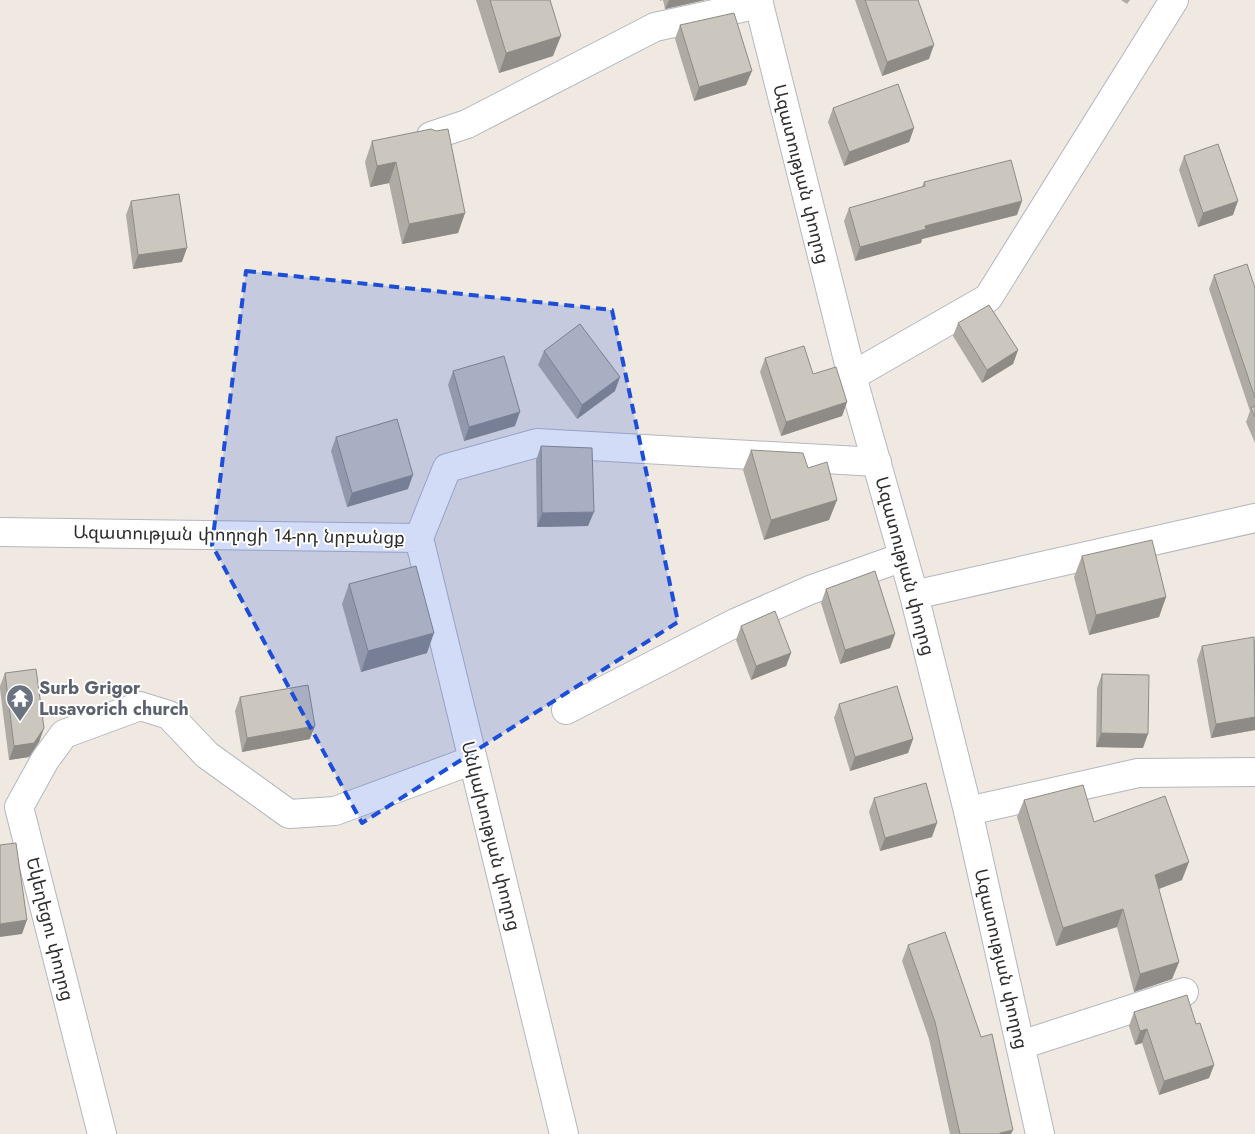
<svg xmlns="http://www.w3.org/2000/svg" width="1255" height="1134" font-family="Jost,'Noto Sans Armenian',sans-serif">
<style>
.lines{fill:none;stroke-linecap:round;stroke-linejoin:round}
.street-casing{stroke:#b4b7c1;stroke-width:30}
.secondary-casing{stroke:#b4b7c1;stroke-width:30}
.street{stroke:#fff;stroke-width:28}
.secondary{stroke:#fff;stroke-width:28}
.wall{fill:#afaba4}
.shaded-wall{fill:#8e8b86}
.building{fill:#cbc7bf;stroke:#8e8b86}
.marked{fill:#1d4ed8;fill-opacity:0.2;stroke:#1d4ed8;stroke-width:4;stroke-dasharray:10 6;stroke-linejoin:round}
.labels{text-anchor:middle;stroke-width:4;stroke-linejoin:round;paint-order:stroke}
.street-label{font-size:18px;fill:#2e2e2e;stroke:#fff}
.worship-label{font-size:18px;font-weight:bold;fill:#5b616d;stroke:#fff;text-anchor:start}
</style>
<rect width="100%" height="100%" fill="#efe9e1"/>
<g class="lines">
<g class="street-casing">
<path id="street" d="M 431,136 L 467,124 L 655,27 L 759,4
M 852,376 L 988,298 L 1174,0
M 0,532 L 419,538
M 419,538 L 564,1134
M 419,538 L 447,468 L 537,443 L 877,462
M 914,595 L 1255,518
M 566,710 L 735,623 L 810,590 L 903,557
M 968,811 L 1138,773 L 1255,772
M 1021,1045 L 1184,992
M 102,1134 L 19,807 L 45,760 L 64,734 L 140,706 L 169,715 L 207,755 L 289,814 L 335,811 L 473,760"/>
</g>
<g class="secondary-casing">
<path id="secondary" d="M 758,0 L 852,376 L 914,595 L 968,811 L 1040,1134"/>
</g>
<use href="#street" class="street"/>
<use href="#secondary" class="secondary"/>
</g>
<path class="wall" d="M 476,0 L 550,0 L 553,56 L 499,73 Z
M 660,0 L 705,0 L 665,9 L 663,0 L 660,1 Z
M 855,0 L 918,0 L 929,59 L 882,76 Z
M 1121,0 L 1130,0 L 1127,4 Z
M 680,25 L 746,85 L 694,101 L 675,39 Z
M 833,108 L 914,128 L 909,142 L 844,166 L 828,122 Z
M 372,141 L 465,213 L 458,233 L 402,244 L 389,183 L 370,187 L 365,162 Z
M 1184,156 L 1233,215 L 1198,227 L 1179,170 Z
M 924,182 L 1017,215 L 922,239 L 921,243 L 855,261 L 844,221 L 849,208 L 922,187 Z
M 131,201 L 182,262 L 133,269 L 126,215 Z
M 1214,275 L 1255,288 L 1255,443 L 1246,422 L 1250,411 L 1209,289 Z
M 958,323 L 1018,350 L 1013,364 L 982,383 L 953,336 Z
M 544,351 L 615,391 L 577,419 L 538,365 Z
M 765,358 L 813,374 L 847,402 L 842,416 L 781,436 L 760,372 Z
M 453,371 L 515,426 L 464,441 L 448,385 Z
M 336,437 L 408,489 L 347,507 L 331,451 Z
M 541,446 L 588,526 L 537,527 L 536,460 Z
M 751,450 L 808,468 L 837,500 L 829,520 L 764,540 L 743,470 Z
M 1082,556 L 1166,597 L 1159,617 L 1089,635 L 1074,577 Z
M 349,584 L 427,653 L 361,672 L 342,604 Z
M 826,589 L 895,634 L 890,648 L 840,664 L 821,603 Z
M 741,626 L 791,653 L 786,666 L 751,680 L 736,640 Z
M 1255,640 L 1255,730 L 1211,738 L 1197,660 L 1202,646 Z
M 5,673 L 44,728 L 39,742 L 29,757 L 9,760 L 0,689 L 0,686 Z
M 1102,674 L 1143,748 L 1096,747 L 1097,688 Z
M 240,697 L 310,739 L 242,752 L 235,711 Z
M 839,704 L 913,739 L 908,753 L 850,771 L 834,718 Z
M 874,798 L 932,837 L 880,851 L 869,812 Z
M 1024,800 L 1182,880 L 1159,889 L 1179,962 L 1172,979 L 1134,992 L 1117,927 L 1056,946 L 1017,817 Z
M 908,945 L 1011,1134 L 950,1134 L 929,1039 L 902,961 Z
M 1134,1012 L 1196,1024 L 1214,1065 L 1209,1078 L 1159,1095 L 1142,1043 L 1135,1045 L 1129,1026 Z"/>
<path class="shaded-wall" d="M 669,0 L 705,0 L 665,9 Z
M 561,36 L 553,56 L 499,73 L 506,53 Z
M 934,45 L 929,59 L 882,76 L 887,62 Z
M 752,71 L 746,85 L 694,101 L 699,87 Z
M 914,128 L 909,142 L 844,166 L 849,152 Z
M 396,162 L 389,183 L 370,187 L 377,166 Z
M 1022,201 L 1017,215 L 922,239 L 921,243 L 855,261 L 860,247 L 925,226 Z
M 1238,201 L 1233,215 L 1198,227 L 1203,213 Z
M 465,213 L 458,233 L 402,244 L 409,224 Z
M 187,248 L 182,262 L 133,269 L 138,255 Z
M 1018,350 L 1013,364 L 982,383 L 987,370 Z
M 620,377 L 615,391 L 577,419 L 582,405 Z
M 847,402 L 842,416 L 781,436 L 786,422 Z
M 520,412 L 515,426 L 464,441 L 469,427 Z
M 413,475 L 408,489 L 347,507 L 352,493 Z
M 837,500 L 829,520 L 764,540 L 771,520 Z
M 594,512 L 588,526 L 537,527 L 542,513 Z
M 1166,597 L 1159,617 L 1089,635 L 1096,615 Z
M 434,633 L 427,653 L 361,672 L 368,651 Z
M 895,634 L 890,648 L 840,664 L 845,650 Z
M 791,653 L 786,666 L 751,680 L 756,666 Z
M 1255,717 L 1255,730 L 1211,738 L 1216,724 Z
M 315,726 L 310,739 L 242,752 L 247,738 Z
M 44,728 L 39,742 L 29,757 L 9,760 L 14,746 Z
M 1101,733 L 1148,734 L 1143,748 L 1096,747 Z
M 913,739 L 908,753 L 850,771 L 855,757 Z
M 937,823 L 932,837 L 880,851 L 885,838 Z
M 1189,862 L 1182,880 L 1148,893 L 1155,875 Z
M 1123,909 L 1117,927 L 1056,946 L 1063,928 Z
M 27,920 L 22,934 L 0,937 L 0,924 Z
M 1179,962 L 1172,979 L 1134,992 L 1140,974 Z
M 1147,1029 L 1142,1043 L 1135,1045 L 1140,1031 Z
M 1214,1065 L 1209,1078 L 1159,1095 L 1164,1081 Z
M 1013,1130 L 1011,1134 L 1000,1134 L 1000,1133 Z"/>
<path class="building" d="M 490,0 L 550,0 L 561,36 L 506,53 Z
M 865,0 L 918,0 L 934,45 L 887,62 Z
M 734,13 L 752,71 L 699,87 L 680,25 Z
M 898,84 L 914,128 L 849,152 L 833,108 Z
M 431,129 L 436,131 L 448,129 L 465,213 L 409,224 L 396,162 L 377,166 L 372,141 Z
M 1218,144 L 1238,201 L 1203,213 L 1184,156 Z
M 1011,160 L 1022,201 L 925,226 L 926,229 L 860,247 L 849,208 L 925,186 L 924,182 Z
M 179,194 L 187,248 L 138,255 L 131,201 Z
M 1247,264 L 1255,288 L 1255,398 L 1214,275 Z
M 989,305 L 1018,350 L 987,370 L 958,323 Z
M 580,324 L 620,377 L 582,405 L 544,351 Z
M 804,346 L 813,374 L 836,367 L 847,402 L 786,422 L 765,358 Z
M 504,356 L 520,412 L 469,427 L 453,371 Z
M 1255,406 L 1255,417 L 1251,408 Z
M 397,419 L 413,475 L 352,493 L 336,437 Z
M 541,446 L 592,448 L 594,512 L 542,513 Z
M 751,450 L 803,453 L 808,468 L 827,462 L 837,500 L 771,520 Z
M 1152,540 L 1166,597 L 1096,615 L 1082,556 Z
M 416,566 L 434,633 L 368,651 L 349,584 Z
M 875,571 L 895,634 L 845,650 L 826,589 Z
M 775,611 L 791,653 L 756,666 L 741,626 Z
M 1254,637 L 1255,717 L 1216,724 L 1202,646 Z
M 36,669 L 44,728 L 34,743 L 14,746 L 5,673 Z
M 1102,674 L 1149,675 L 1148,734 L 1101,733 Z
M 308,685 L 315,726 L 247,738 L 240,697 Z
M 897,686 L 913,739 L 855,757 L 839,704 Z
M 926,783 L 937,823 L 885,838 L 874,798 Z
M 1083,785 L 1094,822 L 1165,796 L 1189,862 L 1155,875 L 1179,962 L 1140,974 L 1123,909 L 1063,928 L 1024,800 Z
M 16,843 L 27,920 L 0,924 L 0,845 Z
M 945,932 L 981,1037 L 992,1034 L 1013,1130 L 1000,1133 L 1000,1134 L 960,1134 L 935,1022 L 908,945 Z
M 1187,995 L 1196,1024 L 1200,1023 L 1214,1065 L 1164,1081 L 1147,1029 L 1140,1031 L 1134,1012 Z"/>
<path class="marked" d="M 246,271 L 612,310 L 678,622 L 362,823 L 212,545 Z"/>
<defs>
<g id="temple-pin" transform="scale(1.4375)"><path d="M0 17L-7.5 6A9.5 9.5 0 1 1 7.5 6Z" fill="#6b7280" stroke="#fff"/><path d="M0-6L5-2H3V0L6.5 2.5H4V6H1.5V3h-3V6H-4V2.5H-6.5L-3 0V-2H-5Z" fill="#fff"/></g>
</defs>
<g fill-rule="evenodd">
<use href="#temple-pin" x="20" y="698"/>
</g>
<g class="labels">
<g class="street-label">
<text transform="translate(801 174) rotate(76)" y="6">Ազատության փողոց</text>
<text transform="translate(239 535) rotate(1)" y="6">Ազատության փողոցի 14-րդ նրբանցք</text>
<text transform="translate(905 566) rotate(75)" y="6">Ազատության փողոց</text>
<text transform="translate(491 836) rotate(76)" y="6">Անկախության փողոց</text>
<text transform="translate(50 929) rotate(76)" y="6">Եկեղեցու փողոց</text>
<text transform="translate(1001 959) rotate(77)" y="6">Ազատության փողոց</text>
</g>
<g class="worship-label">
<text x="39" y="694">Surb Grigor<tspan x="39" dy="21">Lusavorich church</tspan></text>
</g>
</g>
</svg>
